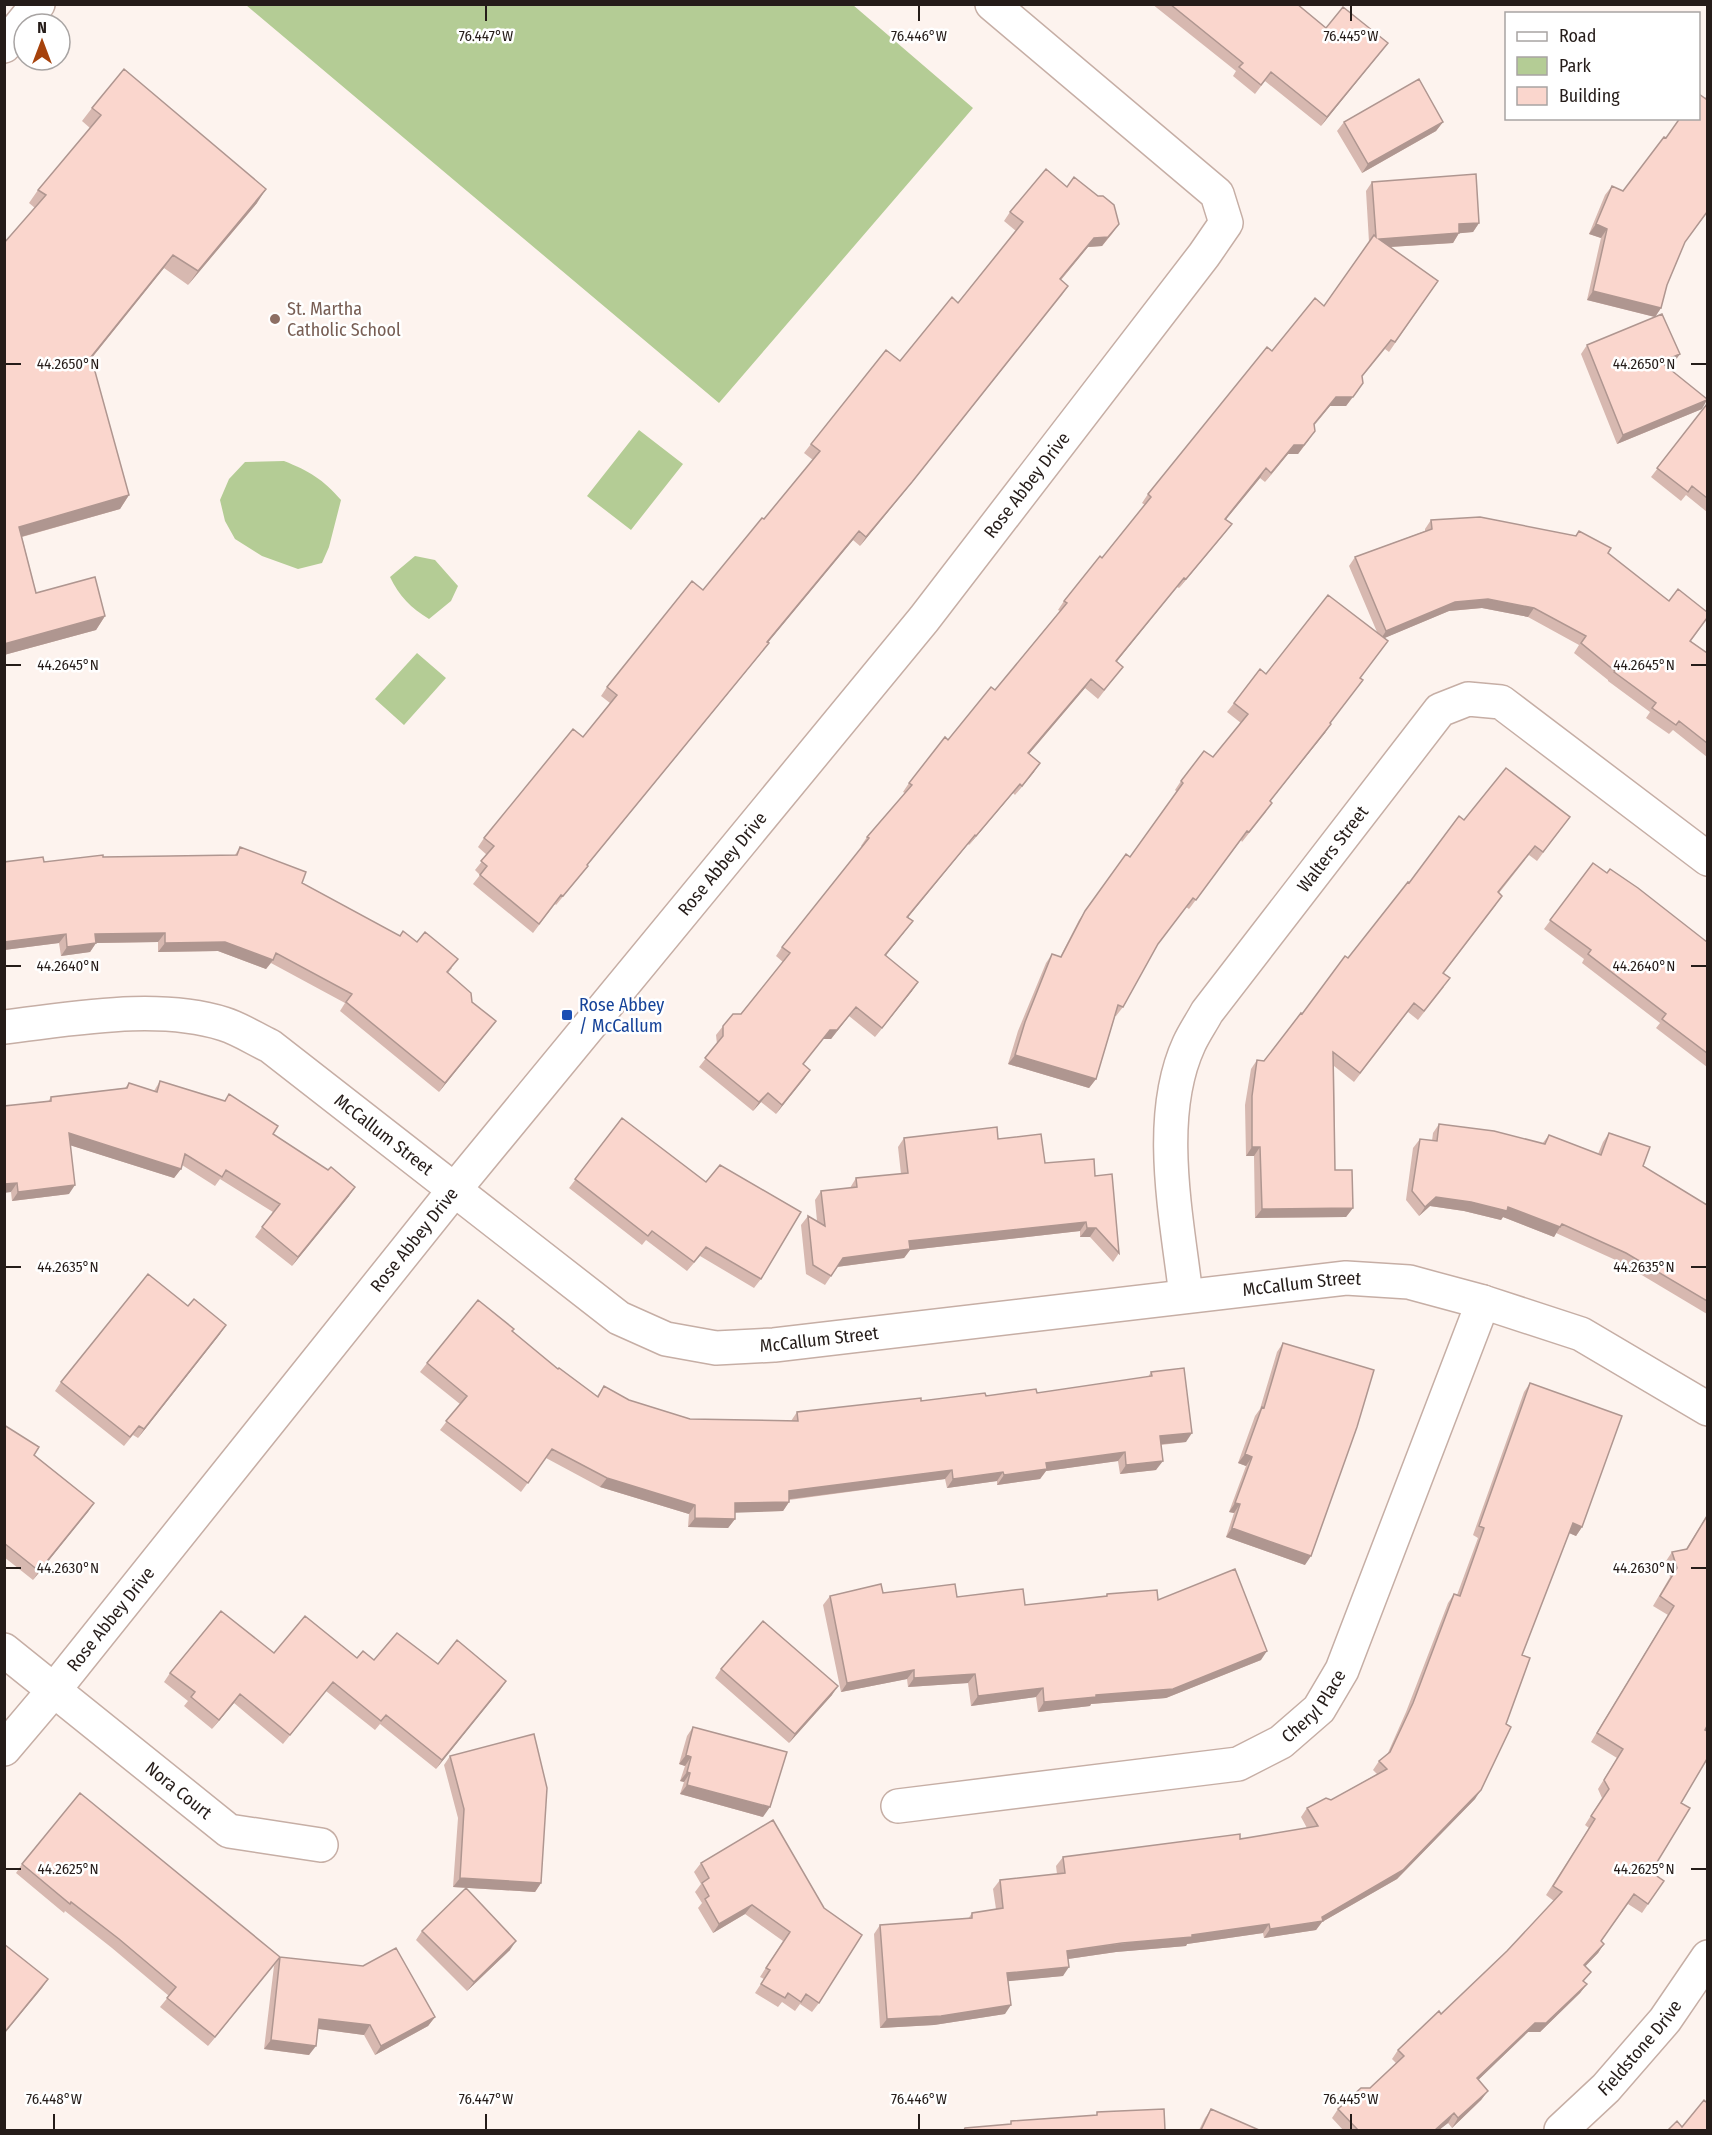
<svg xmlns="http://www.w3.org/2000/svg" width="1712" height="2135" font-family="'Fira Sans Condensed',sans-serif">
<style>
.green{fill:#b4cc95}
.lines{fill:none;stroke-linecap:round;stroke-linejoin:round}
.minor-casing{stroke:#c6aea5;stroke-width:36}
.minor{stroke:#fff;stroke-width:33}
.wall{fill:#d7b8b0}
.shaded-wall{fill:#af9690}
.building{fill:#fad6cd;stroke:#af9690;stroke-width:1.5}
.ticks{fill:none;stroke:#251c19;stroke-width:2}
.education-dot{fill:#8d6e63;stroke:#fff;stroke-width:2}
.transit-dot{fill:#1a4fb4;stroke:#fff;stroke-width:2}
.labels{text-anchor:middle;stroke-width:5;stroke-linejoin:round;paint-order:stroke}
.education-label{font-size:18px;fill:#785e54;stroke:#fff;text-anchor:start}
.street-label{font-size:18px;fill:#251c19;stroke:#fff}
.transit-label{font-size:18px;fill:#164399;stroke:#fff;text-anchor:start}
.ticks-label{font-size:15px;text-anchor:middle;fill:#251c19;stroke:#fff;stroke-width:5;stroke-linejoin:round;paint-order:stroke}
</style>
<rect width="100%" height="100%" fill="#fdf3ee"/>
<path class="green" d="M 246,5 L 853,5 L 973,108 L 719,403 Z
M 639,430 L 683,464 L 631,530 L 587,496 Z
M 284,461 C 309,471 323,479 341,500 L 329,547 L 322,563 L 298,569 L 262,556 L 235,539 L 225,521 L 220,500 L 229,479 L 245,462 Z
M 415,556 L 435,560 L 458,586 L 451,601 L 429,619 C 411,608 399,596 390,577 Z
M 417,653 L 446,678 L 404,725 L 375,699 Z"/>
<g class="lines">
<g class="minor-casing">
<g id="minor">
<path d="M 4,46 L 38,4"/>
<path id="s1" d="M 4,1027 C 74,1019 156,1003 224,1024 C 240,1029 255,1039 270,1046 L 619,1318 L 666,1339 L 716,1348 L 774,1345 L 1346,1278 L 1409,1282 L 1483,1302 L 1581,1334 L 1708,1409"/>
<path id="s2" d="M 1186,1296 C 1177,1218 1155,1118 1189,1044 C 1194,1033 1201,1023 1207,1012 L 1440,710 L 1468,699 L 1501,702 L 1708,859"/>
<path id="s3" d="M 4,1650 L 229,1831 L 321,1845"/>
<path id="s4" d="M 4,1749 L 54,1690 L 455,1189 L 924,619 L 1204,255 L 1226,223 L 1217,194 L 992,4"/>
<path id="s5" d="M 898,1806 L 1238,1764 L 1281,1742 L 1319,1709 L 1342,1670 L 1483,1302"/>
<path id="s6" d="M 1561,2130 L 1606,2088 L 1665,2020 L 1708,1957"/>
</g>
</g>
<use href="#minor" class="minor"/>
</g>
<path class="wall" d="M 1152,4 L 1297,4 L 1326,28 L 1388,43 L 1321,126 L 1265,81 L 1255,94 L 1233,76 L 1236,71 Z
M 92,108 L 257,203 L 188,285 L 164,268 L 91,359 L 129,495 L 120,509 L 22,537 L 36,593 L 105,616 L 96,630 L 4,655 L 35,208 L 29,203 L 38,190 L 90,128 L 82,121 Z
M 1344,122 L 1443,122 L 1436,131 L 1362,173 L 1337,131 Z
M 1372,182 L 1479,223 L 1473,232 L 1459,233 L 1453,243 L 1390,247 L 1438,281 L 1389,352 L 1385,349 L 1362,377 L 1357,392 L 1346,406 L 1330,406 L 1314,425 L 1309,440 L 1298,454 L 1288,454 L 1265,482 L 1260,478 L 1226,519 L 1225,533 L 1179,588 L 1177,587 L 1116,662 L 1116,676 L 1098,699 L 1085,688 L 1029,754 L 1034,772 L 1015,795 L 1013,793 L 969,845 L 968,844 L 908,917 L 913,921 L 886,955 L 912,991 L 875,1037 L 849,1016 L 831,1039 L 823,1039 L 803,1064 L 810,1070 L 776,1114 L 761,1102 L 753,1111 L 699,1067 L 717,1044 L 716,1035 L 723,1026 L 741,1014 L 783,962 L 776,956 L 782,947 L 862,847 L 861,846 L 867,837 L 905,793 L 903,792 L 909,783 L 995,690 L 1060,611 L 1058,610 L 1064,601 L 1102,558 L 1145,505 L 1142,503 L 1148,494 L 1272,351 L 1324,306 L 1369,242 L 1366,191 Z
M 1612,186 L 1623,191 L 1707,213 L 1684,243 L 1667,285 L 1661,308 L 1655,317 L 1587,300 L 1601,238 L 1589,234 L 1605,195 Z
M 1067,187 L 1119,224 L 1112,234 L 1102,246 L 1088,247 L 1061,280 L 1068,286 L 1062,295 L 905,491 L 860,546 L 853,540 L 768,642 L 769,643 L 762,652 L 587,865 L 581,875 L 556,905 L 555,904 L 533,933 L 473,884 L 480,875 L 475,870 L 487,855 L 478,847 L 484,838 L 583,737 L 610,703 L 601,696 L 607,687 L 703,590 L 764,519 L 813,460 L 804,453 L 811,444 L 900,361 L 958,303 L 1016,231 L 1004,221 L 1010,212 Z
M 1587,345 L 1673,364 L 1666,367 L 1702,409 L 1617,444 L 1581,354 Z
M 1707,404 L 1707,512 L 1686,495 L 1681,501 L 1651,477 Z
M 1431,520 L 1576,536 L 1579,531 L 1669,601 L 1707,619 L 1691,641 L 1707,653 L 1707,757 L 1673,730 L 1669,734 L 1646,718 L 1650,712 L 1608,681 L 1608,680 L 1574,653 L 1579,645 L 1528,617 L 1482,608 L 1449,611 L 1384,638 L 1360,678 L 1363,680 L 1330,723 L 1325,733 L 1270,801 L 1266,812 L 1242,842 L 1241,840 L 1189,909 L 1186,907 L 1156,946 L 1123,1007 L 1116,1016 L 1115,1016 L 1096,1079 L 1089,1088 L 1008,1064 L 1018,1031 L 1046,963 L 1052,954 L 1060,957 L 1079,920 L 1126,854 L 1130,857 L 1177,792 L 1175,790 L 1181,781 L 1213,757 L 1241,723 L 1227,712 L 1234,703 L 1266,674 L 1377,632 L 1349,566 L 1355,557 L 1425,531 L 1425,529 Z
M 1570,817 L 1537,861 L 1529,855 L 1499,893 L 1496,905 L 1444,973 L 1444,987 L 1418,1020 L 1408,1012 L 1354,1082 L 1334,1066 L 1335,1170 L 1353,1208 L 1346,1217 L 1255,1218 L 1254,1156 L 1246,1156 L 1245,1105 L 1251,1069 L 1257,1060 L 1264,1061 L 1409,883 L 1464,820 Z
M 240,847 L 302,883 L 400,936 L 417,942 L 452,968 L 448,973 L 472,1002 L 489,1030 L 439,1092 L 340,1011 L 345,1003 L 271,963 L 266,969 L 218,951 L 158,952 L 158,942 L 96,943 L 90,952 L 61,956 L 59,943 L 4,950 L 4,862 L 44,862 L 103,857 L 235,855 Z
M 1593,863 L 1707,942 L 1707,1067 L 1656,1028 L 1660,1023 L 1582,963 L 1584,959 L 1544,929 Z
M 160,1081 L 273,1134 L 349,1196 L 292,1266 L 255,1237 L 273,1212 L 220,1179 L 215,1186 L 182,1165 L 181,1169 L 174,1178 L 70,1145 L 69,1194 L 12,1201 L 11,1192 L 48,1102 L 51,1097 L 125,1088 L 129,1083 L 154,1091 Z
M 622,1118 L 761,1279 L 754,1288 L 700,1256 L 687,1271 L 646,1240 L 642,1245 L 569,1188 Z
M 1439,1124 L 1542,1144 L 1549,1135 L 1598,1154 L 1603,1142 L 1609,1133 L 1643,1166 L 1707,1205 L 1707,1314 L 1620,1262 L 1556,1233 L 1554,1237 L 1503,1217 L 1501,1220 L 1464,1211 L 1430,1206 L 1419,1216 L 1406,1200 L 1413,1148 L 1420,1139 L 1432,1141 L 1433,1133 Z
M 904,1138 L 998,1139 L 1045,1163 L 1095,1176 L 1119,1253 L 1113,1262 L 1090,1237 L 1080,1237 L 1080,1231 L 910,1250 L 904,1258 L 837,1267 L 825,1285 L 806,1274 L 801,1225 L 808,1216 L 817,1221 L 815,1200 L 821,1191 L 850,1188 L 856,1178 L 901,1174 L 898,1147 Z
M 512,1332 L 558,1369 L 597,1396 L 604,1386 L 629,1400 L 690,1419 L 791,1421 L 797,1412 L 986,1396 L 1037,1393 L 1148,1377 L 1151,1372 L 1186,1442 L 1161,1445 L 1156,1470 L 1120,1474 L 1118,1461 L 1046,1471 L 1040,1479 L 997,1485 L 997,1481 L 947,1488 L 945,1479 L 789,1500 L 789,1502 L 783,1511 L 735,1512 L 735,1519 L 728,1528 L 688,1527 L 689,1514 L 600,1487 L 546,1458 L 521,1492 L 440,1430 L 460,1404 L 420,1372 L 427,1363 Z
M 220,1334 L 138,1438 L 133,1435 L 124,1446 L 55,1391 L 61,1382 Z
M 1283,1343 L 1305,1565 L 1226,1537 L 1234,1513 L 1229,1512 L 1246,1466 L 1238,1463 L 1255,1416 L 1260,1409 L 1277,1352 Z
M 1530,1383 L 1582,1527 L 1576,1536 L 1569,1533 L 1522,1655 L 1475,1799 L 1397,1879 L 1322,1922 L 1316,1930 L 1264,1938 L 1263,1933 L 1187,1944 L 1186,1946 L 1116,1952 L 1068,1959 L 1063,1976 L 1008,1981 L 1005,2014 L 934,2025 L 880,2028 L 874,1934 L 880,1925 L 968,1919 L 972,1913 L 996,1909 L 993,1889 L 1000,1880 L 1057,1874 L 1056,1866 L 1063,1857 L 1240,1839 L 1307,1828 L 1301,1817 L 1307,1808 L 1331,1800 L 1377,1774 L 1373,1770 L 1379,1761 L 1387,1755 L 1406,1712 L 1448,1603 L 1454,1594 L 1457,1595 L 1478,1538 L 1473,1535 L 1524,1392 Z
M 4,1425 L 34,1455 L 94,1503 L 33,1580 L 4,1557 Z
M 1707,1515 L 1707,1726 L 1705,1730 L 1681,1803 L 1651,1872 L 1664,1881 L 1642,1913 L 1628,1904 L 1601,1941 L 1604,1944 L 1598,1953 L 1585,1966 L 1584,1982 L 1587,1984 L 1580,1993 L 1540,2032 L 1528,2032 L 1478,2080 L 1488,2091 L 1481,2100 L 1452,2128 L 1448,2123 L 1439,2130 L 1343,2130 L 1332,2118 L 1338,2109 L 1370,2088 L 1396,2063 L 1392,2059 L 1398,2050 L 1441,2014 L 1507,1951 L 1554,1901 L 1546,1895 L 1589,1828 L 1585,1825 L 1602,1798 L 1598,1789 L 1617,1758 L 1591,1742 L 1668,1615 L 1653,1606 L 1670,1577 L 1666,1561 L 1672,1552 L 1686,1549 Z
M 883,1593 L 957,1597 L 1025,1605 L 1106,1596 L 1107,1594 L 1158,1600 L 1261,1660 L 1166,1698 L 1091,1704 L 1090,1706 L 1038,1712 L 1036,1697 L 971,1706 L 968,1683 L 908,1687 L 907,1679 L 841,1692 L 823,1605 L 830,1596 Z
M 274,1653 L 357,1658 L 438,1664 L 506,1681 L 436,1769 L 380,1724 L 375,1730 L 326,1691 L 283,1744 L 234,1703 L 212,1729 L 184,1706 L 188,1701 L 164,1682 L 170,1673 Z
M 721,1669 L 832,1695 L 789,1743 L 715,1678 Z
M 693,1727 L 763,1817 L 680,1794 L 684,1782 L 680,1781 L 685,1766 L 679,1764 L 687,1736 Z
M 450,1756 L 541,1883 L 535,1892 L 453,1887 L 458,1818 L 444,1765 Z
M 773,1820 L 819,2003 L 812,2012 L 800,2004 L 795,2011 L 782,2002 L 778,2007 L 755,1993 L 764,1979 L 760,1977 L 783,1941 L 745,1914 L 713,1933 L 698,1908 L 702,1903 L 695,1892 L 701,1884 L 694,1872 L 701,1863 Z
M 22,1864 L 280,1957 L 208,2046 L 160,2007 L 169,1996 L 112,1948 L 65,1911 L 64,1913 L 16,1873 Z
M 422,1931 L 510,1950 L 467,1991 L 416,1940 Z
M 280,1957 L 435,2017 L 428,2026 L 375,2055 L 364,2035 L 318,2029 L 309,2055 L 264,2049 L 274,1966 Z
M 1211,2109 L 1259,2130 L 1199,2130 L 1205,2118 Z"/>
<path class="shaded-wall" d="M 1388,43 L 1381,52 L 1321,126 L 1327,117 Z
M 1443,122 L 1436,131 L 1362,173 L 1368,164 Z
M 266,189 L 257,203 L 188,285 L 198,271 Z
M 1479,223 L 1473,232 L 1452,234 L 1459,224 Z
M 1119,224 L 1102,246 L 1088,247 L 1054,288 L 1094,238 Z
M 1596,224 L 1607,229 L 1601,238 L 1589,234 Z
M 1459,233 L 1453,243 L 1373,248 L 1379,239 Z
M 173,255 L 164,268 L 81,371 L 91,357 Z
M 1068,286 L 905,491 L 860,546 L 866,537 Z
M 1593,291 L 1661,308 L 1655,317 L 1587,300 Z
M 1680,354 L 1673,364 L 1654,372 L 1661,362 Z
M 1363,383 L 1346,406 L 1330,406 L 1308,433 L 1336,397 Z
M 1707,400 L 1702,409 L 1617,444 L 1623,435 Z
M 1315,431 L 1298,454 L 1288,454 L 1265,482 L 1294,445 Z
M 1266,468 L 1260,478 L 1219,528 L 1225,519 Z
M 129,495 L 120,509 L 10,540 L 19,527 Z
M 1232,524 L 1225,533 L 1179,588 L 1186,579 Z
M 859,531 L 853,540 L 761,651 L 767,642 Z
M 1184,578 L 1177,587 L 1109,671 L 1116,661 Z
M 1488,599 L 1534,608 L 1528,617 L 1482,608 L 1449,611 L 1380,640 L 1386,631 L 1455,602 Z
M 105,616 L 96,630 L 4,655 L 4,644 Z
M 769,643 L 762,652 L 580,874 L 587,865 Z
M 1091,679 L 1085,688 L 1022,762 L 1028,753 Z
M 1331,724 L 1325,733 L 1263,810 L 1270,801 Z
M 1040,763 L 1034,772 L 1015,795 L 1022,786 Z
M 1020,784 L 1013,793 L 969,845 L 976,836 Z
M 975,835 L 968,844 L 901,926 L 907,917 Z
M 913,921 L 906,930 L 879,964 L 885,955 Z
M 165,933 L 158,942 L 96,943 L 90,952 L 61,956 L 67,947 L 95,934 Z
M 66,934 L 59,943 L 4,950 L 4,942 Z
M 225,942 L 273,960 L 266,969 L 218,951 L 158,952 L 165,943 Z
M 918,982 L 912,991 L 875,1037 L 882,1028 Z
M 856,1007 L 831,1039 L 823,1039 L 796,1073 L 830,1030 Z
M 496,1021 L 489,1030 L 439,1092 L 445,1083 Z
M 1015,1055 L 1096,1079 L 1089,1088 L 1008,1064 Z
M 810,1070 L 804,1079 L 776,1114 L 782,1105 Z
M 768,1093 L 761,1102 L 753,1111 L 759,1102 Z
M 69,1133 L 181,1169 L 174,1178 L 63,1143 Z
M 1252,1147 L 1260,1147 L 1254,1156 L 1246,1156 Z
M 17,1183 L 11,1192 L 4,1193 L 4,1184 Z
M 75,1185 L 69,1194 L 12,1201 L 18,1192 Z
M 355,1187 L 349,1196 L 292,1266 L 298,1257 Z
M 1436,1197 L 1508,1207 L 1560,1227 L 1554,1237 L 1503,1217 L 1501,1220 L 1464,1211 L 1430,1206 L 1419,1216 L 1425,1207 Z
M 1353,1208 L 1346,1217 L 1255,1218 L 1262,1209 Z
M 1086,1222 L 1080,1231 L 910,1250 L 904,1258 L 836,1267 L 843,1258 L 909,1241 Z
M 1087,1228 L 1096,1228 L 1090,1237 L 1080,1237 Z
M 226,1325 L 220,1334 L 138,1438 L 144,1429 Z
M 1192,1433 L 1186,1442 L 1153,1445 L 1160,1436 Z
M 1125,1452 L 1118,1461 L 1046,1471 L 1040,1479 L 997,1485 L 1004,1475 L 1046,1463 Z
M 1245,1454 L 1252,1457 L 1246,1466 L 1238,1463 Z
M 1163,1461 L 1156,1470 L 1120,1474 L 1126,1465 Z
M 952,1470 L 945,1479 L 783,1500 L 789,1491 Z
M 1003,1472 L 997,1481 L 947,1488 L 953,1479 Z
M 607,1478 L 695,1505 L 689,1514 L 600,1487 Z
M 789,1502 L 783,1511 L 729,1513 L 735,1503 Z
M 94,1503 L 88,1512 L 33,1580 L 39,1571 Z
M 1235,1503 L 1240,1504 L 1234,1513 L 1229,1512 Z
M 695,1518 L 735,1519 L 728,1528 L 688,1527 Z
M 1573,1523 L 1582,1527 L 1576,1536 L 1567,1532 Z
M 1232,1528 L 1311,1556 L 1305,1565 L 1226,1537 Z
M 1267,1651 L 1261,1660 L 1166,1698 L 1091,1704 L 1090,1706 L 1038,1712 L 1044,1702 L 1096,1695 Z
M 914,1670 L 907,1679 L 841,1692 L 847,1683 Z
M 975,1674 L 968,1683 L 908,1687 L 914,1678 Z
M 506,1681 L 500,1690 L 436,1769 L 442,1760 Z
M 838,1686 L 832,1695 L 789,1743 L 795,1734 Z
M 1043,1688 L 1036,1697 L 971,1706 L 978,1696 Z
M 240,1694 L 234,1703 L 212,1729 L 219,1720 Z
M 686,1755 L 691,1757 L 685,1766 L 679,1764 Z
M 687,1772 L 690,1773 L 684,1782 L 680,1781 Z
M 687,1785 L 770,1807 L 763,1817 L 680,1794 Z
M 1481,1790 L 1475,1799 L 1397,1879 L 1322,1922 L 1316,1930 L 1264,1938 L 1270,1929 Z
M 460,1878 L 541,1883 L 535,1892 L 453,1887 Z
M 752,1905 L 745,1914 L 713,1933 L 719,1924 Z
M 1269,1924 L 1263,1933 L 1187,1944 L 1186,1946 L 1116,1952 L 1061,1960 L 1067,1951 Z
M 516,1941 L 510,1950 L 467,1991 L 474,1982 Z
M 1604,1944 L 1598,1953 L 1578,1974 L 1584,1965 Z
M 280,1957 L 273,1966 L 208,2046 L 215,2037 Z
M 1069,1967 L 1063,1976 L 1000,1982 L 1007,1973 Z
M 48,1979 L 42,1988 L 4,2034 L 4,2033 Z
M 1587,1984 L 1580,1993 L 1540,2032 L 1528,2032 L 1471,2087 L 1477,2078 L 1535,2023 Z
M 1011,2005 L 1005,2014 L 934,2025 L 880,2028 L 887,2019 Z
M 435,2017 L 428,2026 L 375,2055 L 381,2046 Z
M 319,2019 L 370,2025 L 364,2035 L 312,2028 Z
M 271,2040 L 316,2046 L 309,2055 L 264,2049 Z
M 1488,2091 L 1481,2100 L 1452,2128 L 1458,2118 Z
M 1454,2113 L 1448,2123 L 1439,2130 L 1435,2130 Z"/>
<path class="building" d="M 1170,4 L 1297,4 L 1326,28 L 1343,7 L 1388,43 L 1327,117 L 1271,72 L 1261,85 L 1239,67 L 1243,63 Z
M 124,69 L 266,189 L 198,271 L 173,255 L 91,357 L 129,495 L 19,527 L 36,593 L 95,577 L 105,616 L 4,644 L 4,243 L 46,195 L 38,190 L 101,115 L 92,108 Z
M 1419,79 L 1443,122 L 1368,164 L 1344,122 Z
M 1699,94 L 1706,99 L 1707,96 L 1707,212 L 1685,242 L 1667,285 L 1661,308 L 1593,291 L 1607,229 L 1596,224 L 1612,186 L 1623,191 L 1664,137 L 1666,138 L 1680,118 L 1698,118 Z
M 1046,169 L 1067,187 L 1074,177 L 1098,196 L 1103,196 L 1114,205 L 1119,224 L 1108,237 L 1094,238 L 1060,279 L 1068,286 L 912,482 L 866,537 L 859,531 L 767,642 L 769,643 L 587,865 L 588,866 L 563,896 L 561,895 L 539,924 L 480,875 L 487,866 L 481,861 L 494,846 L 484,838 L 573,729 L 583,737 L 617,695 L 607,687 L 692,581 L 703,590 L 762,518 L 764,519 L 820,451 L 811,444 L 886,350 L 900,361 L 952,297 L 958,303 L 1023,222 L 1010,212 Z
M 1476,174 L 1479,223 L 1459,224 L 1459,233 L 1379,239 L 1438,281 L 1395,342 L 1391,340 L 1362,376 L 1363,383 L 1353,397 L 1336,397 L 1314,424 L 1315,431 L 1304,445 L 1294,445 L 1271,473 L 1266,468 L 1225,519 L 1232,524 L 1186,579 L 1184,578 L 1116,661 L 1123,667 L 1104,690 L 1091,679 L 1028,753 L 1040,763 L 1022,786 L 1020,784 L 976,836 L 975,835 L 907,917 L 913,921 L 885,955 L 918,982 L 882,1028 L 856,1007 L 837,1030 L 830,1030 L 803,1064 L 810,1070 L 782,1105 L 768,1093 L 759,1102 L 705,1058 L 723,1036 L 723,1026 L 733,1014 L 741,1014 L 790,953 L 782,947 L 869,838 L 867,837 L 912,785 L 909,783 L 945,737 L 948,740 L 991,687 L 995,690 L 1067,603 L 1064,601 L 1100,556 L 1102,558 L 1151,497 L 1148,494 L 1267,347 L 1272,351 L 1315,298 L 1324,306 L 1374,235 L 1376,237 L 1372,182 Z
M 1662,314 L 1680,354 L 1661,362 L 1707,399 L 1707,400 L 1623,435 L 1587,345 Z
M 1707,404 L 1707,498 L 1692,486 L 1688,492 L 1657,468 Z
M 1480,517 L 1576,536 L 1579,531 L 1611,548 L 1608,553 L 1669,601 L 1678,589 L 1707,612 L 1707,618 L 1690,641 L 1707,653 L 1707,743 L 1679,721 L 1676,725 L 1652,708 L 1656,703 L 1614,672 L 1615,671 L 1581,643 L 1586,636 L 1534,608 L 1488,599 L 1455,602 L 1386,631 L 1355,557 L 1432,529 L 1431,520 Z
M 1328,595 L 1388,641 L 1360,678 L 1363,680 L 1330,723 L 1331,724 L 1270,801 L 1272,803 L 1249,832 L 1247,831 L 1196,900 L 1193,898 L 1158,944 L 1123,1007 L 1118,1005 L 1096,1079 L 1015,1055 L 1025,1022 L 1052,954 L 1061,957 L 1085,911 L 1126,854 L 1130,857 L 1183,783 L 1181,781 L 1204,751 L 1213,757 L 1248,714 L 1234,703 L 1260,669 L 1266,674 Z
M 1506,768 L 1570,817 L 1543,852 L 1535,846 L 1498,892 L 1502,896 L 1443,973 L 1450,978 L 1424,1011 L 1414,1003 L 1360,1073 L 1333,1052 L 1335,1170 L 1352,1170 L 1353,1208 L 1262,1209 L 1260,1147 L 1252,1147 L 1252,1096 L 1257,1060 L 1264,1061 L 1301,1013 L 1302,1014 L 1345,956 L 1348,958 L 1408,882 L 1409,883 L 1459,816 L 1464,820 Z
M 240,847 L 306,872 L 302,883 L 400,936 L 403,931 L 417,942 L 425,932 L 458,959 L 447,972 L 471,993 L 472,1002 L 496,1021 L 445,1083 L 346,1002 L 352,994 L 276,953 L 273,960 L 225,942 L 165,943 L 165,933 L 95,934 L 96,943 L 67,947 L 66,934 L 4,942 L 4,862 L 43,857 L 44,862 L 103,855 L 103,857 L 237,855 Z
M 1593,863 L 1607,873 L 1610,869 L 1638,888 L 1707,942 L 1707,1053 L 1662,1019 L 1666,1014 L 1588,954 L 1591,950 L 1550,920 Z
M 160,1081 L 225,1101 L 229,1094 L 278,1126 L 273,1134 L 328,1170 L 331,1167 L 355,1187 L 298,1257 L 262,1227 L 280,1204 L 226,1170 L 222,1177 L 185,1154 L 181,1169 L 69,1133 L 75,1185 L 18,1192 L 17,1183 L 4,1184 L 4,1106 L 51,1101 L 51,1097 L 127,1088 L 129,1083 L 157,1092 Z
M 622,1118 L 706,1182 L 720,1165 L 801,1212 L 761,1279 L 706,1247 L 694,1262 L 652,1231 L 648,1236 L 575,1179 Z
M 1439,1124 L 1494,1131 L 1545,1144 L 1549,1135 L 1601,1155 L 1609,1133 L 1650,1147 L 1643,1166 L 1707,1205 L 1707,1301 L 1626,1253 L 1562,1224 L 1560,1227 L 1508,1207 L 1507,1211 L 1471,1202 L 1436,1197 L 1425,1207 L 1412,1191 L 1420,1139 L 1437,1141 Z
M 997,1127 L 998,1139 L 1041,1134 L 1045,1163 L 1094,1159 L 1095,1176 L 1112,1174 L 1119,1253 L 1096,1228 L 1087,1228 L 1086,1222 L 909,1241 L 910,1249 L 843,1258 L 831,1276 L 813,1265 L 808,1216 L 825,1226 L 821,1191 L 857,1187 L 856,1178 L 908,1173 L 904,1138 Z
M 148,1274 L 188,1306 L 194,1299 L 226,1325 L 144,1429 L 139,1426 L 130,1437 L 61,1382 Z
M 478,1300 L 514,1329 L 512,1331 L 558,1369 L 559,1368 L 598,1397 L 604,1386 L 629,1400 L 690,1419 L 798,1421 L 797,1412 L 921,1398 L 921,1401 L 985,1393 L 986,1396 L 1036,1389 L 1037,1393 L 1152,1376 L 1151,1372 L 1184,1368 L 1192,1433 L 1160,1436 L 1163,1461 L 1126,1465 L 1125,1452 L 1046,1463 L 1047,1469 L 1004,1475 L 1003,1472 L 953,1479 L 952,1470 L 789,1491 L 789,1502 L 735,1503 L 735,1519 L 695,1518 L 695,1505 L 607,1478 L 552,1449 L 528,1483 L 446,1421 L 467,1396 L 427,1363 Z
M 1283,1343 L 1374,1370 L 1357,1427 L 1311,1556 L 1232,1528 L 1240,1504 L 1235,1503 L 1252,1457 L 1245,1454 L 1262,1407 L 1264,1408 Z
M 1530,1383 L 1622,1416 L 1582,1527 L 1573,1523 L 1522,1655 L 1530,1658 L 1506,1724 L 1511,1727 L 1481,1790 L 1403,1870 L 1322,1917 L 1323,1921 L 1270,1929 L 1269,1924 L 1192,1935 L 1192,1937 L 1122,1943 L 1067,1951 L 1069,1967 L 1007,1973 L 1011,2005 L 941,2016 L 887,2019 L 880,1925 L 972,1918 L 972,1913 L 1003,1908 L 1000,1880 L 1065,1873 L 1063,1857 L 1240,1834 L 1240,1839 L 1318,1826 L 1307,1808 L 1326,1798 L 1331,1800 L 1387,1769 L 1379,1761 L 1390,1752 L 1413,1703 L 1454,1594 L 1460,1596 L 1484,1528 L 1479,1526 Z
M 4,1425 L 39,1447 L 34,1455 L 94,1503 L 39,1571 L 4,1543 Z
M 1707,1516 L 1707,1726 L 1705,1730 L 1707,1731 L 1707,1759 L 1681,1803 L 1690,1808 L 1651,1872 L 1664,1881 L 1648,1904 L 1634,1894 L 1601,1941 L 1604,1944 L 1584,1965 L 1591,1972 L 1583,1981 L 1587,1984 L 1546,2023 L 1535,2023 L 1477,2078 L 1488,2091 L 1458,2118 L 1454,2113 L 1435,2130 L 1358,2130 L 1338,2109 L 1361,2088 L 1370,2088 L 1404,2056 L 1398,2050 L 1439,2011 L 1441,2014 L 1507,1951 L 1562,1892 L 1553,1886 L 1595,1819 L 1591,1816 L 1609,1789 L 1604,1780 L 1623,1749 L 1597,1733 L 1674,1606 L 1660,1596 L 1677,1568 L 1672,1552 L 1687,1549 Z
M 1235,1569 L 1267,1651 L 1173,1689 L 1096,1695 L 1096,1697 L 1044,1702 L 1043,1688 L 978,1696 L 975,1674 L 914,1678 L 914,1670 L 847,1683 L 830,1596 L 881,1584 L 883,1593 L 955,1584 L 957,1597 L 1023,1589 L 1025,1605 L 1107,1596 L 1107,1594 L 1157,1590 L 1158,1600 Z
M 221,1611 L 274,1653 L 305,1616 L 357,1658 L 363,1651 L 374,1660 L 397,1633 L 438,1664 L 457,1640 L 506,1681 L 442,1760 L 386,1715 L 381,1721 L 333,1682 L 290,1735 L 240,1694 L 219,1720 L 191,1697 L 195,1692 L 170,1673 Z
M 763,1621 L 838,1686 L 795,1734 L 721,1669 Z
M 693,1727 L 787,1752 L 770,1807 L 687,1785 L 690,1773 L 687,1772 L 691,1757 L 686,1755 Z
M 534,1734 L 547,1788 L 541,1883 L 460,1878 L 464,1809 L 450,1756 Z
M 80,1793 L 280,1957 L 215,2037 L 167,1998 L 176,1987 L 119,1939 L 71,1902 L 70,1904 L 22,1864 Z
M 773,1820 L 824,1908 L 862,1935 L 819,2003 L 806,1994 L 801,2002 L 788,1993 L 785,1998 L 761,1984 L 770,1970 L 766,1968 L 790,1932 L 752,1905 L 719,1924 L 705,1899 L 709,1896 L 702,1883 L 709,1878 L 701,1863 Z
M 466,1888 L 516,1941 L 474,1982 L 422,1931 Z
M 4,1944 L 48,1979 L 4,2033 Z
M 396,1948 L 435,2017 L 381,2046 L 370,2025 L 319,2019 L 316,2046 L 271,2040 L 280,1957 L 363,1966 Z
M 1704,2100 L 1707,2103 L 1707,2102 L 1707,2130 L 1668,2130 L 1677,2121 L 1682,2127 Z
M 1164,2109 L 1165,2130 L 964,2130 L 965,2128 L 1011,2124 L 1011,2121 L 1097,2115 L 1097,2112 Z
M 1211,2109 L 1259,2130 L 1201,2130 Z"/>
<path class="ticks" d="M 486,6 L 486,21M 919,6 L 919,21M 1351,6 L 1351,21M 6,364 L 21,364M 1691,364 L 1706,364M 6,665 L 21,665M 1691,665 L 1706,665M 6,966 L 21,966M 1691,966 L 1706,966M 6,1267 L 21,1267M 1691,1267 L 1706,1267M 6,1568 L 21,1568M 1691,1568 L 1706,1568M 6,1869 L 21,1869M 1691,1869 L 1706,1869M 54,2114 L 54,2129M 486,2114 L 486,2129M 919,2114 L 919,2129M 1351,2114 L 1351,2129"/>
<circle class="education-dot" cx="275" cy="319" r="6"/>
<rect class="transit-dot" x="561" y="1009" width="12" height="12" rx="3"/>
<g class="labels">
<g class="education-label">
<text x="287" y="315">St. Martha<tspan x="287" dy="21">Catholic School</tspan></text>
</g>
<g class="street-label">
<text dy="6" stroke="none"><textPath href="#s4" startOffset="1626">Rose Abbey Drive</textPath></text>
<text dy="6" stroke="none"><textPath href="#s2" startOffset="498">Walters Street</textPath></text>
<text dy="6" stroke="none"><textPath href="#s4" startOffset="1140">Rose Abbey Drive</textPath></text>
<text dy="6" stroke="none"><textPath href="#s1" startOffset="417">McCallum Street</textPath></text>
<text dy="6" stroke="none"><textPath href="#s4" startOffset="654">Rose Abbey Drive</textPath></text>
<text dy="6" stroke="none"><textPath href="#s1" startOffset="1407">McCallum Street</textPath></text>
<text dy="6" stroke="none"><textPath href="#s1" startOffset="921">McCallum Street</textPath></text>
<text dy="6" stroke="none"><textPath href="#s4" startOffset="168">Rose Abbey Drive</textPath></text>
<text dy="6" stroke="none"><textPath href="#s5" startOffset="440">Cheryl Place</textPath></text>
<text dy="6" stroke="none"><textPath href="#s3" startOffset="224">Nora Court</textPath></text>
<text dy="6" stroke="none"><textPath href="#s6" startOffset="114">Fieldstone Drive</textPath></text>
</g>
<g class="transit-label">
<text x="579" y="1011">Rose Abbey<tspan x="579" dy="21">/ McCallum</tspan></text>
</g>
</g>
<g class="ticks-label">
<text x="486" y="41">76.447°W</text>
<text x="919" y="41">76.446°W</text>
<text x="1351" y="41">76.445°W</text>
<text x="68" y="369">44.2650°N</text>
<text x="1644" y="369">44.2650°N</text>
<text x="68" y="670">44.2645°N</text>
<text x="1644" y="670">44.2645°N</text>
<text x="68" y="971">44.2640°N</text>
<text x="1644" y="971">44.2640°N</text>
<text x="68" y="1272">44.2635°N</text>
<text x="1644" y="1272">44.2635°N</text>
<text x="68" y="1573">44.2630°N</text>
<text x="1644" y="1573">44.2630°N</text>
<text x="68" y="1874">44.2625°N</text>
<text x="1644" y="1874">44.2625°N</text>
<text x="54" y="2104">76.448°W</text>
<text x="486" y="2104">76.447°W</text>
<text x="919" y="2104">76.446°W</text>
<text x="1351" y="2104">76.445°W</text>
</g>
<rect width="1712" height="2135" fill="none" stroke="#251c19" stroke-width="12"/>
<rect x="1505" y="12" width="195" height="108" fill="#ffffff" stroke="#a8a4a3" stroke-width="1.5"/>
<rect x="1517" y="32" width="30" height="9" fill="#ffffff" stroke="#a8a4a3" stroke-width="1.5"/>
<text x="1559" y="42" font-size="18" fill="#251c19">Road</text>
<rect x="1517" y="57" width="30" height="18" fill="#b4cc95" stroke="#a8a4a3" stroke-width="1.5"/>
<text x="1559" y="72" font-size="18" fill="#251c19">Park</text>
<rect x="1517" y="87" width="30" height="18" fill="#fad6cd" stroke="#a8a4a3" stroke-width="1.5"/>
<text x="1559" y="102" font-size="18" fill="#251c19">Building</text>
<g transform="translate(42 42)"><circle r="28" fill="#ffffff" stroke="#a8a4a3" stroke-width="1.5"/>
<path d="M0-4.5L10 22L0 15L-10 22Z" fill="#a6420c"/>
<text y="-9" font-size="16" font-weight="bold" text-anchor="middle" fill="#251c19">N</text>
</g>
</svg>
